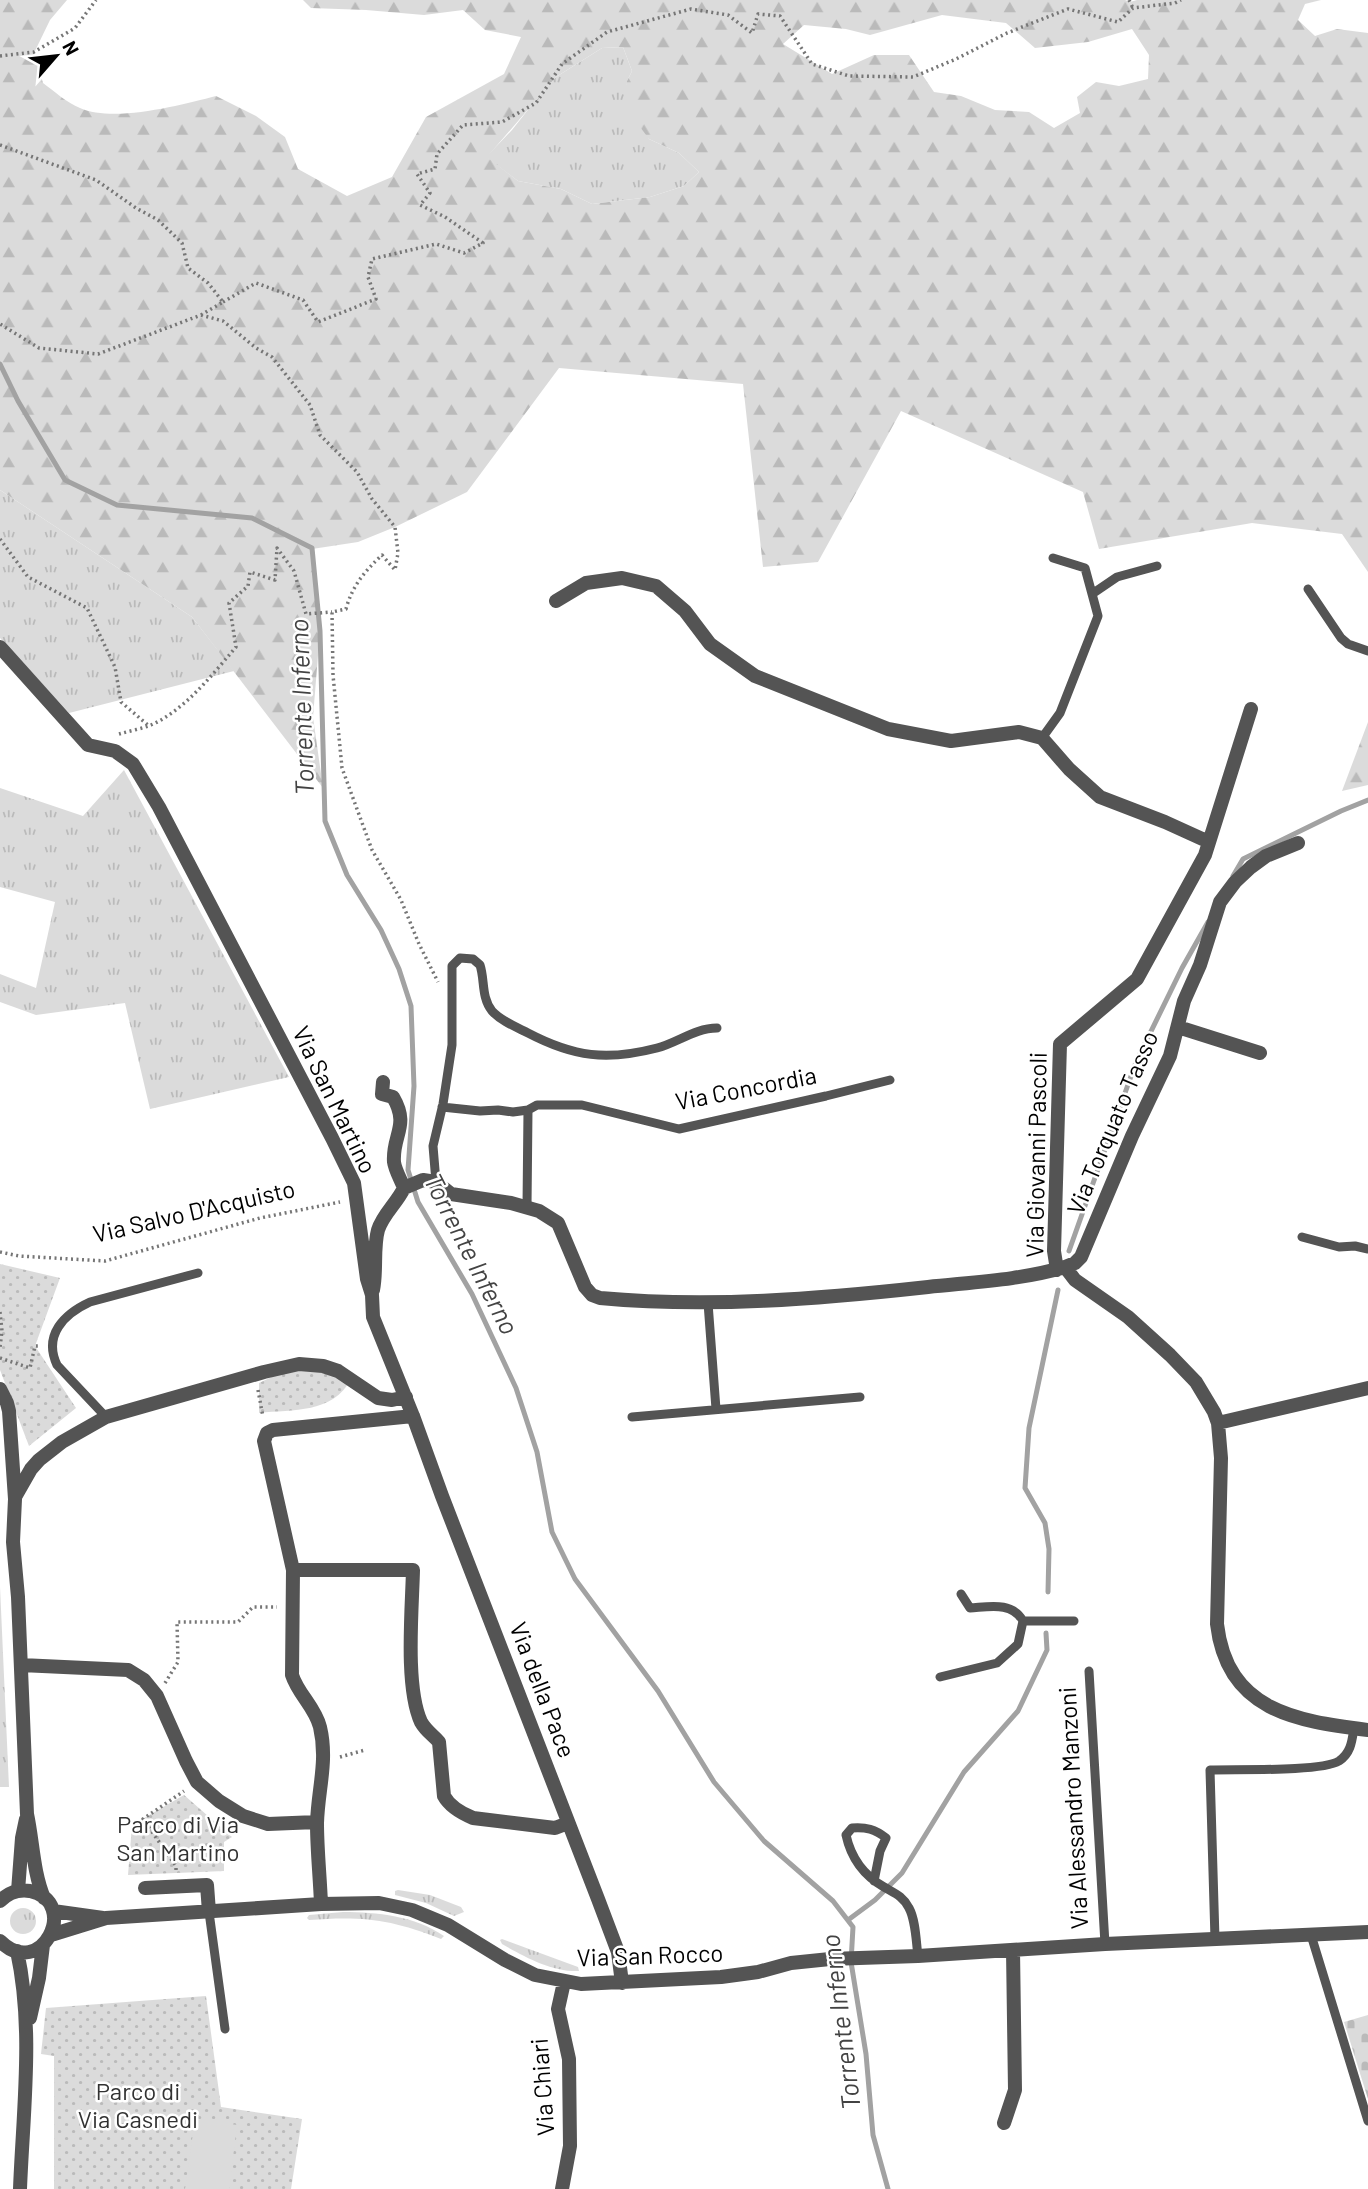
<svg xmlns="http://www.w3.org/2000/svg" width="1368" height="2189" font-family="Barlow,sans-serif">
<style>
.grass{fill:url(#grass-tufts)}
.forest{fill:url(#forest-firs);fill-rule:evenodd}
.cemetery{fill:url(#cemetery-stones)}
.park{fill:url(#park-dots)}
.pitch{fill:#dbdbdb}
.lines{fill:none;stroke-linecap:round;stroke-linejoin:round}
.stream{stroke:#a2a2a2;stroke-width:5}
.path{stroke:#767676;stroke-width:3.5;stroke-dasharray:2 3.5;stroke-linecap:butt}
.service{stroke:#545454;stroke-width:9}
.minor{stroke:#545454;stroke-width:14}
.labels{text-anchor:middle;stroke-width:5;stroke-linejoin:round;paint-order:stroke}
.street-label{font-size:24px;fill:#000;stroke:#fff}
.park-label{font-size:24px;fill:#323232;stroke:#fff}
.water-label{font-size:26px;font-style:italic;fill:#434343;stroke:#fff}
</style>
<defs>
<pattern id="grass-tufts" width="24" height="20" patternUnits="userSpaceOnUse" patternTransform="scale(1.75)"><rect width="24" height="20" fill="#dbdbdb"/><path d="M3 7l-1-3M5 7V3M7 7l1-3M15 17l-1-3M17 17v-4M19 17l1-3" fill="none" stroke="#bababa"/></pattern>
<pattern id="forest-firs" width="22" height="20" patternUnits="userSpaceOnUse" patternTransform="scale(1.75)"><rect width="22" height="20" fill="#dbdbdb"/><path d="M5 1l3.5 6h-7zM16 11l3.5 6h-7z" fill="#bababa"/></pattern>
<pattern id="cemetery-stones" width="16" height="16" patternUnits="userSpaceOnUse" patternTransform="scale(1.75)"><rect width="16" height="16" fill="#dbdbdb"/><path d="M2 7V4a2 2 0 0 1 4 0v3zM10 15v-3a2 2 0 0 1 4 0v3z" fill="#bababa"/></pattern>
<pattern id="park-dots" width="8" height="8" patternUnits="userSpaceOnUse" patternTransform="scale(1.75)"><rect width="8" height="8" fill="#dbdbdb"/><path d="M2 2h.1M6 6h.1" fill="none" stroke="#bababa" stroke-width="1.8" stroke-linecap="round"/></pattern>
</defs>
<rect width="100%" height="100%" fill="#fff"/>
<path class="grass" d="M 623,47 L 632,71 L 626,83 L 649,139 L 679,153 L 699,172 L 684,186 L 650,197 L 592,204 L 561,189 L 518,181 L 486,157 L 512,130 L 531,106 L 556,77 L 602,48 Z
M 0,490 L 192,617 L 234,671 L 69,713 L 0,638 Z
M 124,770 L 289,1077 L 150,1109 L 125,1003 L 36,1015 L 0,1002 L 0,974 L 36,988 L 55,902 L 0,887 L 0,788 L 83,816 Z
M 0,1587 L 9,1787 L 0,1787 Z
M 398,1890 L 430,1895 L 461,1907 L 464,1912 L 454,1916 L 426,1903 L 395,1895 L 395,1891 Z
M10 1921a13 13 0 1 1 26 0a13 13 0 1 1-26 0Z
M 343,1912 C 377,1912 415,1916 444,1936 L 441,1939 C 391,1919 362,1916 309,1920 L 307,1918 L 309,1915 Z
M 502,1939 L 578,1967 L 579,1971 C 552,1972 525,1957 502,1944 L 500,1940 Z"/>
<path class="forest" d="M 0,0 L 67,0 L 50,20 L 34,53 L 43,83 C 54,91 67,103 80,108 C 114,123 181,105 216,96 L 256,116 L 285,137 L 298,169 L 347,196 L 392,177 L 426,117 L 504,74 L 521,37 L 485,30 L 463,10 L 424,15 L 366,10 L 311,8 L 303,0 L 1125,0 L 1130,2 L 1137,0 L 1321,0 L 1305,4 L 1298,20 L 1315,36 L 1337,29 L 1368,33 L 1368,572 L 1342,534 L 1252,523 L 1099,549 L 1083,492 L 901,411 L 818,562 L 763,567 L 743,384 L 559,368 L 467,492 L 395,527 L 358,542 L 312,549 L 320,631 L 313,717 L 323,788 L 192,617 L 0,490 ZM 942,15 L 1006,23 L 1035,48 L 1088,42 L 1132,29 L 1149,55 L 1148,79 L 1119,86 L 1096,82 L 1077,97 L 1080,113 L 1054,128 L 1029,112 L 995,110 L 961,96 L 934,92 L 909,55 L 874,55 L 832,74 L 783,44 L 804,25 L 846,29 L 870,35 ZM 623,47 L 632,71 L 626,83 L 629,112 L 649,139 L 679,153 L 699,172 L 684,186 L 650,197 L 592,204 L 561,189 L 518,181 L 487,157 L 556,77 L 602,48 Z
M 1368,722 L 1368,785 L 1342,791 Z"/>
<path class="cemetery" d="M 1368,2015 L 1368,2099 L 1344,2022 Z"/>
<path class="park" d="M 0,1264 L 60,1278 L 35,1346 L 76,1408 L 29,1446 L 0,1370 Z
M 299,1364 L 351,1379 C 333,1414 293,1409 259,1413 L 259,1383 Z
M 184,1795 L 232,1837 L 224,1842 L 224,1871 L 128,1875 L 132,1825 Z
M 206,1996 L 221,2107 L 302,2119 L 291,2189 L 54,2189 L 54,2056 L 41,2054 L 46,2008 Z"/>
<path class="pitch" d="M 195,2119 L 237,2125 L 229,2189 L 185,2189 Z"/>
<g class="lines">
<path class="stream" d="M 0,364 L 18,401 L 65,480 L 117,505 L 252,518 L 312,548 L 320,631 L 325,821 L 347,875 L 381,930 L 399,969 L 411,1006 L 414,1086 L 408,1170 L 418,1202 L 472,1294 L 516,1388 L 537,1452 L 552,1532 L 575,1579 L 658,1691 L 714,1782 L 764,1841 L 833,1901 L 853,1927 L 851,1962 L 866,2054 L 873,2135 L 888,2189
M 1233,876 L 1243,859 L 1341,811 L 1368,800
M 1069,1251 L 1136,1062 L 1182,968 L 1208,922
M 1048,1592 L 1049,1549 L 1045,1523 L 1025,1488 L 1029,1428 L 1058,1290
M 848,1920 L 875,1900 L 902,1873 L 964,1772 L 1018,1711 L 1047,1650 L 1046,1633"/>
<path class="path" d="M 1129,0 L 1133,8
M 0,56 L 34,52 L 75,28 L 96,0
M 0,145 L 96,180 L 136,208 L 158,220 L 182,243 L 188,268 L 208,283 L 223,302 L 201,315 L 98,354 L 39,348 L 0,324
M 223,302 L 256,283 L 303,300 L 318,322 L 376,299 L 368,277 L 372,259 L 436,244 L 464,253 L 483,243 L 445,217 L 420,205 L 430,193 L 417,174 L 435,169 L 437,154 L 463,125 L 502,122 L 536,103 L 562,64 L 607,32 L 691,9 L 728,15 L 752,33 L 758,14 L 780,16 L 812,64 L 849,76 L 913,77 L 956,59 L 1007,33 L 1068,9 L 1118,22 L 1133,8 L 1175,3 L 1181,0
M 201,315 L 223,321 L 256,348 L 272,357 L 310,405 L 320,435 L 357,472 L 372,499 L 395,527 L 398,553 L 395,570 L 382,555 C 365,571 352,586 346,609 L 332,612 L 333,675 L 342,768 L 372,850 L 401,900 L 419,944 L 438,982
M 0,539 L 28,577 L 87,608 L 115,667 L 121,702 L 149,726
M 119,734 C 129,731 141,729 151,725 C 185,710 212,675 236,647 L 229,603 L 248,586 L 250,572 L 275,580 L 277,548 L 294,571 L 306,614 L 332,612
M 0,1252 L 19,1256 L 105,1261 L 260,1218 L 340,1202
M 0,1312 L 2,1331 L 0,1347
M 0,1358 L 30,1368 L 35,1346 L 39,1346
M 258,1390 L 263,1417
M 165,1683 L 178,1662 L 177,1622 L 238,1622 L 253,1607 L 277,1607
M 340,1757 L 365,1750
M 176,1870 L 176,1866 L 143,1819 L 184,1791"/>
<path class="service" d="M 1308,589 L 1341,638 L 1348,644 L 1368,651
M 1092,594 L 1117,577 L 1157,566
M 1042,738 L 1060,713 L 1098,616 L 1085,568 L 1053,558
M 442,1107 L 480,1111 L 498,1110 L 513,1112 L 528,1110 L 537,1105 L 582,1105 L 679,1129 L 826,1096 L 890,1080
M 436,1182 L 433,1146 L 443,1104 L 452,1045 L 452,966 L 460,958 L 473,959 L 480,965 C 485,980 481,997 492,1011 C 501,1021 516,1027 528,1033 C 574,1057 607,1061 657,1048 C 677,1043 695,1028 717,1028
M 527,1206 L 528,1110
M 1302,1237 L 1339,1247 L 1355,1246 L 1368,1249
M 708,1303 L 716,1409
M 106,1417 L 57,1365 C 43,1335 64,1314 90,1302 L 198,1273
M 632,1417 L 860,1397
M 961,1594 L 970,1608 C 988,1607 1012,1601 1023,1621 L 1074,1621
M 1089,1671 L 1105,1944
M 940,1677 L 997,1663 L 1018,1644 L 1023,1621
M 874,1881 L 880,1851 L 886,1838 C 875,1829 866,1827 852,1828 L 846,1835 C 851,1858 863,1875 884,1887 C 894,1893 903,1896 909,1908 C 916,1921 916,1942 918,1956
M 209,1912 L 225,2029
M 1311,1935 L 1368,2121
M 1215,1939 L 1210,1770 C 1235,1769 1321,1772 1339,1761 C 1351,1753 1352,1741 1354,1728"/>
<path class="minor" d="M 556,601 L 586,583 L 622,578 L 656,586 L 685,611 L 710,644 L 755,676 L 888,729 L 951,741 L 1019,732 L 1042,738 L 1069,769 L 1100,797 L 1165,822 L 1209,842
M 0,647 L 88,745 L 115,751 L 133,764 L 159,807 L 332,1138 L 354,1183 L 367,1279 L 372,1295 L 373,1317 L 413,1416 L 442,1496 L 598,1899 L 618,1952 L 622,1983
M 1178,1027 L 1260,1053
M 404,1188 L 423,1180 L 436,1182 L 451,1194 L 511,1203 L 539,1211 L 558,1223 L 585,1287 L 592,1295 L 600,1298 C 709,1308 819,1299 928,1287 C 974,1282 1021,1280 1065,1267 L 1075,1263 L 1081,1257 L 1132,1136 L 1170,1056 L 1184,1001 L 1200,965 L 1220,902 L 1235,882 L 1251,867 L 1266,856 L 1298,843
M 1065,1267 L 1075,1280 L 1128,1317 L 1170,1355 L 1196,1382 L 1214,1412 L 1218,1423 L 1221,1458 L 1217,1624 C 1227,1711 1296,1721 1368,1730
M 1057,1270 L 1054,1251 L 1060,1044 L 1137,979 L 1205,855 L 1251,709
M 373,1290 C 377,1271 373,1248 378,1230 C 383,1214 397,1203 404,1188 C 401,1180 395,1170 394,1162 C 392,1135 410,1126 393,1097 L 382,1094 L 383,1082
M 0,1389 L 7,1403 L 9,1411 L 15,1499 L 13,1542 L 18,1597 L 27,1814 C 33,1842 33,1872 44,1898
M 1218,1423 L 1368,1388
M 15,1497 L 31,1469 L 39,1460 L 62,1442 L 106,1417 L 264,1372 L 299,1364 L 323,1366 L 338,1371 L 378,1398 L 392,1400 L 406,1397
M 293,1570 L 413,1570 C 412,1610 405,1687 421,1722 C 426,1731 433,1735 439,1742 L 444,1796 C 450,1807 461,1813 473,1818 L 555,1828 L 568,1823
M 21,1665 L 128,1670 L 144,1680 L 157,1696 L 186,1761 L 197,1782 L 219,1801 L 243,1816 L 268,1824 L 317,1822
M 145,1888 L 207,1885 L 209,1912
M 18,1891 L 22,1838 L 26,1819
M 0,1901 C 8,1893 18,1889 30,1891 C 81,1902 41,1982 0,1941
M 321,1904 C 320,1877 317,1850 317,1823 C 318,1789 328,1761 320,1727 C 315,1707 298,1694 292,1675 L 293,1570 L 264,1441 L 267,1433 L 273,1430 L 413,1416
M 53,1911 L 103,1918
M 51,1935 L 106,1918 L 321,1904 L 379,1903 L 412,1910 L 448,1925 L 505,1960 L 535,1975 L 581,1984 L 721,1977 L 758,1972 L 791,1963 L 830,1959 L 918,1956 L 1105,1944 L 1368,1932
M 17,1951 C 34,2028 23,2111 20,2189
M 30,2018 L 39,1978 L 43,1945
M 1004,2123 L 1015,2090 L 1013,1950
M 562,2189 L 570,2146 L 569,2059 L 558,2009 L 564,1982"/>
</g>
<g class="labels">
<g class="street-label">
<text transform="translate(746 1089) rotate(-11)" y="8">Via Concordia</text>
<text transform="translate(334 1100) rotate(64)" y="8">Via San Martino</text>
<text transform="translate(1113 1123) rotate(-67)" y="8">Via Torquato Tasso</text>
<text transform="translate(1037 1155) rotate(-89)" y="8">Via Giovanni Pascoli</text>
<text transform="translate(194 1212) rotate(-13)" y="8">Via Salvo D'Acquisto</text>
<text transform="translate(542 1690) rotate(69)" y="8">Via della Pace</text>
<text transform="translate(1074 1808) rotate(-93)" y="8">Via Alessandro Manzoni</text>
<text transform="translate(650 1956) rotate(-2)" y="8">Via San Rocco</text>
<text transform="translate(543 2087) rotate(-94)" y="8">Via Chiari</text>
</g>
<g class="park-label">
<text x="178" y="1833">Parco di Via<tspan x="178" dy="28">San Martino</tspan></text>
<text x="138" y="2100">Parco di<tspan x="138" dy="28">Via Casnedi</tspan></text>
</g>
<g class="water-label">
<text transform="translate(302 707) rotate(-92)" y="9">Torrente Inferno</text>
<text transform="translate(471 1254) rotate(63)" y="9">Torrente Inferno</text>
<text transform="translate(841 2022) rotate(-97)" y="9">Torrente Inferno</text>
</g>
</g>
<g transform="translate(56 56) rotate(62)" stroke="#ffffff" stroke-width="5" paint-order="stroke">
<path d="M0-5L12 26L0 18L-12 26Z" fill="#000000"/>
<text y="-10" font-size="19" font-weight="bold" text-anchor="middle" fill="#000000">N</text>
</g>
</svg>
